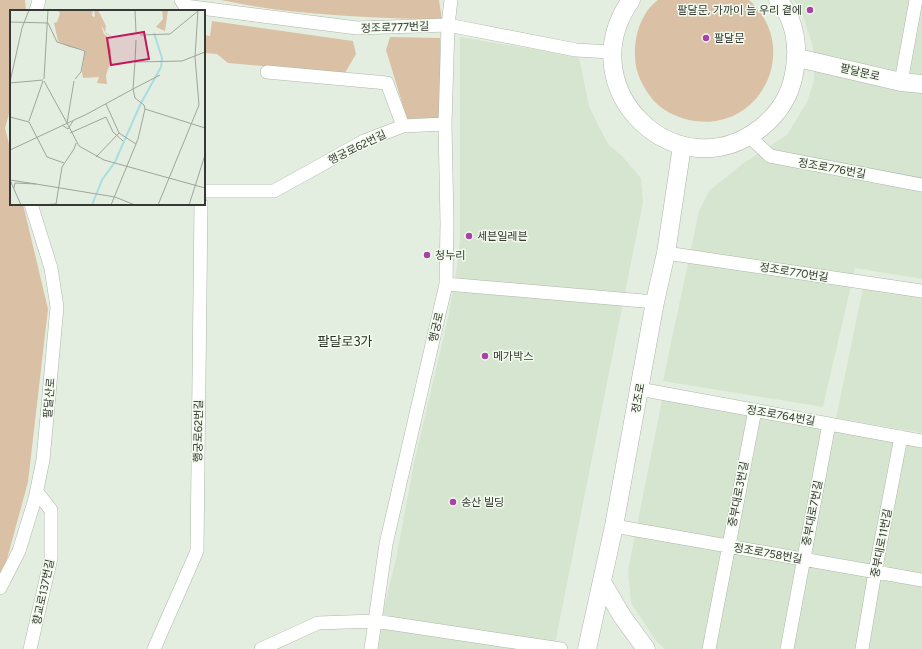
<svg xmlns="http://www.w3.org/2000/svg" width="922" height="649" font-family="Figtree,'Noto Sans KR',sans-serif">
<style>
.built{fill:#d6e5d0}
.green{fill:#dac1a5}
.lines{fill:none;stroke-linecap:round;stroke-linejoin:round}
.street-casing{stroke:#adb7a9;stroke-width:14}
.secondary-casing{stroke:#adb7a9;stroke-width:19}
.street{stroke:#fff;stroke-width:13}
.secondary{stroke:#fff;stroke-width:18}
.poi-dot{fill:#a842a6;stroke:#f2fbed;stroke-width:1.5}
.labels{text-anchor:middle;stroke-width:3;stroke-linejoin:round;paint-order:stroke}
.poi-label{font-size:11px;fill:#353833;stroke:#f2fbed;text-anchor:start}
.street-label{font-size:11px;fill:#353833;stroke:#f2fbed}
.quarter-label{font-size:13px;fill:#282f25;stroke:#f2fbed}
.inset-river{fill:none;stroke:#a9dde2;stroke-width:2}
.inset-road{fill:none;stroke:#9ea59b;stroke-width:1}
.view{fill:#c2185b;fill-opacity:0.15;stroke:#c2185b;stroke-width:2}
.inset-edge{fill:none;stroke:#353833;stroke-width:2}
</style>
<rect width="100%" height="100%" fill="#e4eee0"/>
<path class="built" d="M 793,0 L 922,0 L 922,279 L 855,268 L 823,407 L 663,381 L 699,211 L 709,191 L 745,162 L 787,135 L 807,102 L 814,81 L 813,47 L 801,10 Z
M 460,37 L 579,57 L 589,106 L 599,127 L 609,145 L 621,155 L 641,178 L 643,203 L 554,649 L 378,649 L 384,608 L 396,559 L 414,463 L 448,318 L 456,273 L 460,241 Z
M 863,288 L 922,297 L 922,433 L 836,418 Z
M 662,400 L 922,445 L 922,649 L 665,649 L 657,642 L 631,603 L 628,570 Z"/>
<path class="green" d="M 0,0 L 25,0 L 26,11 L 11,11 L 11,107 L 5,128 L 11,152 L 11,204 L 23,204 L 48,309 L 28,482 L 6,563 L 0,574 Z
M 221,0 L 439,0 L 442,20 C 368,17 294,16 221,0 Z
M 658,0 L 749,0 C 803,48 760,135 689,120 C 676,117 662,110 653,100 C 643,87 635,73 635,56 C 634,37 641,12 658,0 Z
M 212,21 L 353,41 L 356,54 L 345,73 L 228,63 L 217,54 L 204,53 L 204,35 L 210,36 Z
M 390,37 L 440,38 L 441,118 L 407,119 L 386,50 Z"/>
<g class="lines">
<g class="street-casing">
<path id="street" d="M 181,0 L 185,6 L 357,28 L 448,25 L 576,50 L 611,52
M 36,11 L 39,0
M 267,72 L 387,83 L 403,126
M 901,82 L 916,0
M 750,137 L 770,156 L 922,185
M 204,191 L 274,191 L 364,141 L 403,126 L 445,124
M 666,253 L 922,291
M 446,284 L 655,302
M 639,389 L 922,441
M 614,526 L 922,580
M 0,588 L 19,551 L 35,499 L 43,460 L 57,307 L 51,268 L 31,204
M 30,649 L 51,558 L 51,510 L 37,492
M 154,649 L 197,551 L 201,204
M 261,649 L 318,623 L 375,621 L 561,649
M 371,649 L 386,544 L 446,284 L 447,223 L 445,124 L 448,25 L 451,0
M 709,649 L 755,410
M 787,649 L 829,424
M 862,649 L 875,572 L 901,437"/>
</g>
<g class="secondary-casing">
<path id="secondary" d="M 631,0 C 568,89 678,194 762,127 C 779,113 790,96 794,74 C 799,49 796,20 778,0
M 798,58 L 901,82 L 922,84
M 602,582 L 622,616 L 646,649
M 587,649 L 614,526 L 655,302 L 666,253 L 682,146"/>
</g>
<use href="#street" class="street"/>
<use href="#secondary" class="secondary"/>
</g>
<g class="poi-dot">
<circle cx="810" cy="10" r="4"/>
<circle cx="706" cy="38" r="4"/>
<circle cx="469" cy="236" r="4"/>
<circle cx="427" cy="255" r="4"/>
<circle cx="485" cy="356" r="4"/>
<circle cx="453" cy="502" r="4"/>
</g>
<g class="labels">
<g class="poi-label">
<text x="802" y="14" text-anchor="end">팔달문, 가까이 늘 우리 곁에</text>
<text x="714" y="42">팔달문</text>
<text x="477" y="240">세븐일레븐</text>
<text x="435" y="259">청누리</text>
<text x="493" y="360">메가박스</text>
<text x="461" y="506">송산 빌딩</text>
</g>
<g class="street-label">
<text transform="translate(395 27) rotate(-2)" y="4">정조로777번길</text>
<text transform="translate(860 72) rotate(13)" y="4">팔달문로</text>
<text transform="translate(357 147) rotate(-26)" y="4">행궁로62번길</text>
<text transform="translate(832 168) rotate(10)" y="4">정조로776번길</text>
<text transform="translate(794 272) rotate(9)" y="4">정조로770번길</text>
<text transform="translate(436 327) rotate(-77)" y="4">행궁로</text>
<text transform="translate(49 398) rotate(-85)" y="4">팔달산로</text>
<text transform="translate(638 398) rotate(-80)" y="4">정조로</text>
<text transform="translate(781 415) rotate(10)" y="4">정조로764번길</text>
<text transform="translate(198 431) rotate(-89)" y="4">행궁로62번길</text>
<text transform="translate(738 494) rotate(-79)" y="4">중부대로3번길</text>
<text transform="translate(812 513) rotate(-79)" y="4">중부대로7번길</text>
<text transform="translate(881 543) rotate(-79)" y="4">중부대로11번길</text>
<text transform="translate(768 553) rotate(10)" y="4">정조로758번길</text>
<text transform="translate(43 592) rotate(-78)" y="4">향교로137번길</text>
</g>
<g class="quarter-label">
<text x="345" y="346">팔달로3가</text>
</g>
</g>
<g transform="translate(10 10)">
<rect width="195" height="195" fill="#e4eee0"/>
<path d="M 48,0 L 83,0 L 82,6 L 85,7 L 84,0 L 88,0 L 96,16 L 95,22 L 103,27 L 96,24 L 91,15 L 94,24 L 97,26 L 101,40 L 101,51 L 96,65 L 97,74 L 87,73 L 89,67 L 73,68 L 72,62 L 75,40 L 59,37 L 48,31 L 44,13 L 47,12 L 50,4 ZM 152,0 L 158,0 L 155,21 L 146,17 L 153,9 Z" fill="#dac1a5"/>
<path class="inset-river" d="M 82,195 L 92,170 L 105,152 L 130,95 L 151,57 L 152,48 L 144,23"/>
<path class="inset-road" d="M 125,0 L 126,22M 0,12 L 38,13M 38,13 L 47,32 L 75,41 L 71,62 L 65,69M 130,25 L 160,24 L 188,1M 125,52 L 126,30M 34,69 L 38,0M 34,71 L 57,113M 64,71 L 57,113 L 69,136 L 94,150 L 195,178M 0,72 L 12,18 L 19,0M 0,73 L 33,70M 96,94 L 109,123 L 126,134M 135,99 L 195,118M 0,107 L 19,112M 19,111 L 33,71M 19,112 L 37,147 L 54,153M 52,115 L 58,119 L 63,111M 60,123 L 96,107 L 103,122 L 113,131M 0,140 L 77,104 L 123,79 L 125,52 L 172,51 L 195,42M 86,147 L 109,123M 0,170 L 11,195M 0,170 L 26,174M 26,174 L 105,187 L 125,195M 4,178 L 5,173 L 26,174M 26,195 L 46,194 L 52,157 L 64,139 L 66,133M 101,195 L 128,129 L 135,99 L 134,95 L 125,88 L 123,79 L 150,65M 148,195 L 189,95 L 185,47 L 188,0M 179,195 L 195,145"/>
<path class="view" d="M 134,22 L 139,49 L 101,55 L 97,28 Z"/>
<rect width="195" height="195" class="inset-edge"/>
</g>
</svg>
